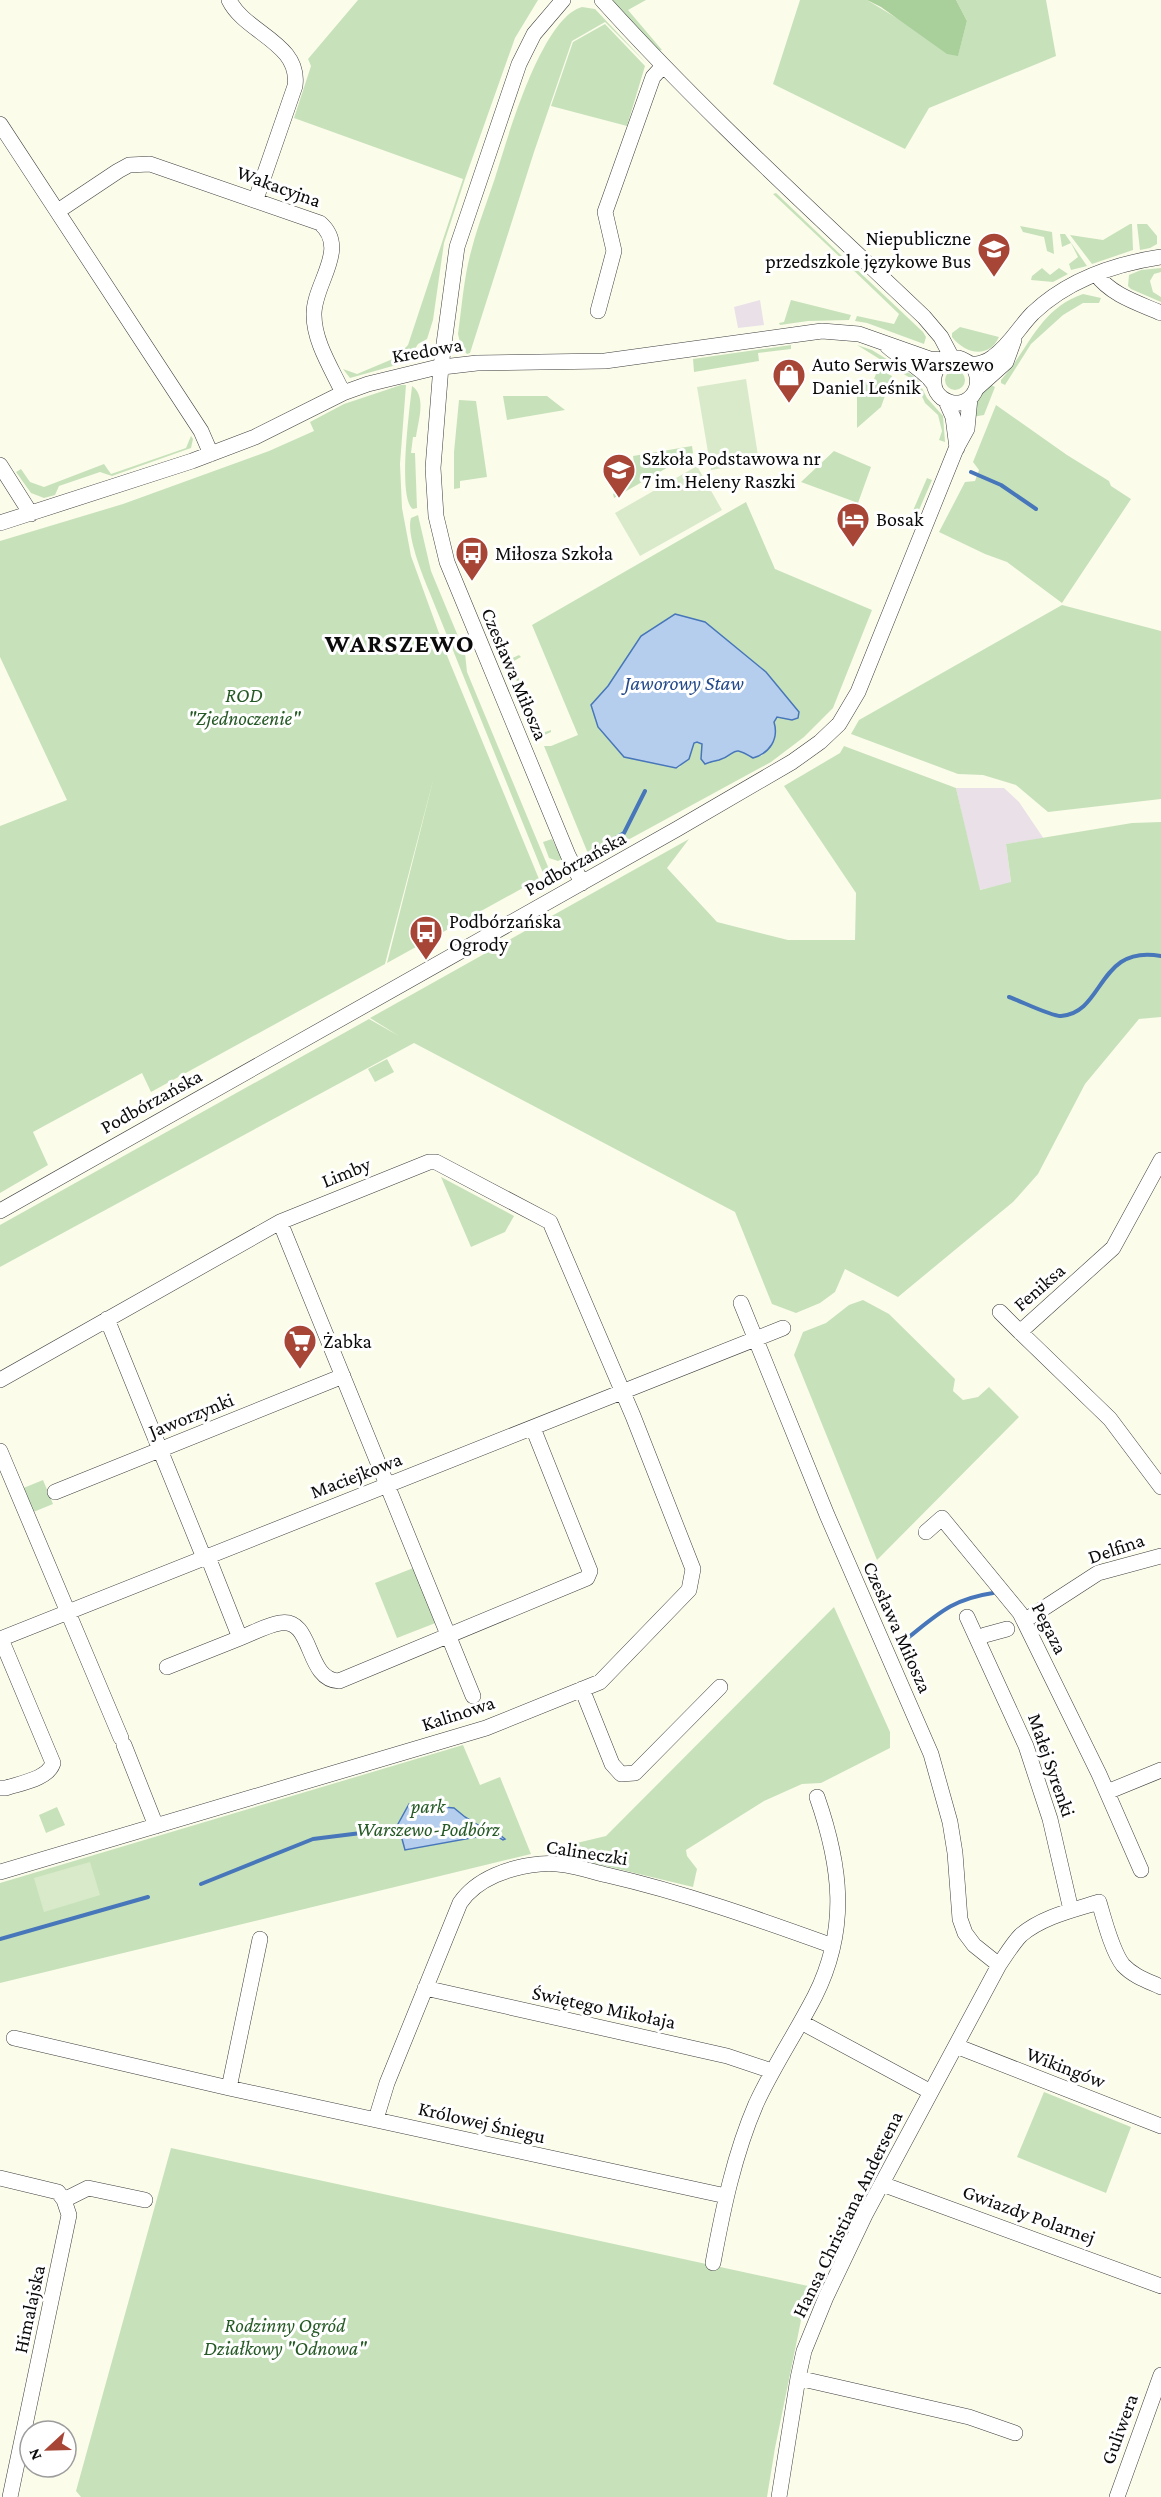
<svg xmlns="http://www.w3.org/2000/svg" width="1161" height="2497" font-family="'Crimson Pro',serif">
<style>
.industrial{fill:#e9e0e8}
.green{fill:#c7e2ba;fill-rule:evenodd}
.forest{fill:#a9d09b}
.pitch{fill:#d9eaca}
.water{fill:#b6ceed;stroke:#4776ba;stroke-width:1.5}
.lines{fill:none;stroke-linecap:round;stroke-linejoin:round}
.stream{stroke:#4776ba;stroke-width:4}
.street-casing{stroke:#3e3e3e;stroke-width:16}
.street{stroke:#fff;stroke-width:15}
.labels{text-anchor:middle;stroke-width:6;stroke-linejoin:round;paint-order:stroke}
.street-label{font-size:20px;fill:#0b0b0b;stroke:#fff}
.poi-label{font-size:20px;fill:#0b0b0b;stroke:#fff;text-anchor:start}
.park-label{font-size:20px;font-style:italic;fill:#255925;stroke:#fff}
.water-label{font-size:21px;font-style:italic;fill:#264b8a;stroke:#fff}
.district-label{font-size:26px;font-weight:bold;letter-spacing:1.5px;fill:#0b0b0b;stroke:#fff}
</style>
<rect width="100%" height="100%" fill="#fcfceb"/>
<path class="industrial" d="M 760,300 L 764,325 L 738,328 L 734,307 Z
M 956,788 L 1004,788 L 1019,802 L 1044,839 L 1006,844 L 1011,883 L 979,890 Z"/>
<path class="green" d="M 358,0 L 538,0 L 515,38 L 465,179 L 444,243 L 433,320 L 427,339 L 418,344 L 407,362 L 350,378 L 343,369 L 357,374 L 395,358 L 408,345 L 463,179 L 294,118 L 311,66 L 308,59 Z
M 610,0 L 646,0 L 628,10 L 662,50 L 657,51 Z
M 800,0 L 867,0 L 958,55 L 967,21 L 956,0 L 1046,0 L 1056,56 L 929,108 L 905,149 L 773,84 Z
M 582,7 L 595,9 L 648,65 L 605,22 L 572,41 L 534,152 L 470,353 L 467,354 L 461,347 L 458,334 C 462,306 464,275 472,248 C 478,225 487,202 495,178 C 507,140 541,18 582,7 Z
M 605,24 L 645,66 L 627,126 L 551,106 L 573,42 Z
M 776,193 L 843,257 L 842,259 L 773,194 Z
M 1130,224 L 1132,224 L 1133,250 L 1092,264 L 1070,235 L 1103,240 Z
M 1137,224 L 1147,224 L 1157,236 L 1157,244 L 1150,248 L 1140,250 Z
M 1020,226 L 1052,232 L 1054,254 L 1047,251 L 1044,237 L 1023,232 Z
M 1060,234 L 1065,234 L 1087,266 L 1071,270 L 1069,264 L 1078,257 L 1071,243 L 1062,247 Z
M 851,264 L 923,332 L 926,337 L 924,344 L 867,323 L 855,321 L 857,316 L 894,324 L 899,314 L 849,266 Z
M 1042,268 L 1050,275 L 1059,268 L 1068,274 L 1053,282 L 1031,280 L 1032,276 Z
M 1161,268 L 1161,272 L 1154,274 L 1150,281 L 1153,292 L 1161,297 L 1161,302 L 1131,289 L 1128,286 L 1129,275 L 1141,270 Z
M 1083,294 L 1101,298 L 1099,303 L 1083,303 L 1063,315 L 1031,344 L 1005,385 L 1001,383 L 1001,380 C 1029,349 1039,309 1083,294 Z
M 791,300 L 851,315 L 849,320 L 808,321 L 780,325 L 779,323 L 784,322 Z
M 960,327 L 999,337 C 989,359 965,354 952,337 L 952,333 Z
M 791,345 L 791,349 L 758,353 L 759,361 L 694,372 L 693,359 Z
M 857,345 L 872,350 L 917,378 L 927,398 L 943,416 L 945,442 L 939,440 L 942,431 L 938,415 L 925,403 L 915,381 Z
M 878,369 L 892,376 L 881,407 L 857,428 L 857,379 L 872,384 Z
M945 380a10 10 0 1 1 20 0a10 10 0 1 1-20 0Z
M 989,384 L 995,387 L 984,415 L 972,417 L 974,404 Z
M 401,385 L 406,385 L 400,464 L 402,508 L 411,556 L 448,658 L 539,879 L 387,963 L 434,777 L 385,964 L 151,1092 L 142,1073 L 33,1132 L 48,1165 L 0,1193 L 0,826 L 67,800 L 0,657 L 0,541 L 123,504 L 269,451 L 314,431 L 310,422 L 344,404 Z
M 412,386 C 427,396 418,422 416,437 L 413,437 L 411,453 L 415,453 L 417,508 L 413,509 C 397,498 410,407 412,386 Z
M 503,396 L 547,396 L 565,410 L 507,420 Z
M 459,400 L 476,401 L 487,477 L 460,481 L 460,488 L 454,489 L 454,452 Z
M 996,405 L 1067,455 L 1109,481 L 1111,486 L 1131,499 L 1062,603 L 1007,562 L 985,554 L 939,532 L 965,482 L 975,481 L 979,470 L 973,462 Z
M 191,436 L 193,439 L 191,448 L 112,476 L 100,472 L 59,486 L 55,495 L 44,498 L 31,493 L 16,472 L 21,469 L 30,482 L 44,487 L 104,464 L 111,474 L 186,448 Z
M 692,446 L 693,453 L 614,498 L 613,494 L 629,485 L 626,466 L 615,466 L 634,463 L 633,456 Z
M 834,451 L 871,467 L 858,503 L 801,482 Z
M 927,478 L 932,480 L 912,526 L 908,529 L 906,527 Z
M 746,502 L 775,569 L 872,610 L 833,708 L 804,737 L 771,762 L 593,859 L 587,851 L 544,746 L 551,746 L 578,735 L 532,625 ZM 641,636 L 738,651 L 766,672 L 799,712 L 777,717 C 768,731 779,744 761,756 L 748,754 L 743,751 L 732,751 L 720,760 L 701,759 L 702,744 L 698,742 L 694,743 L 680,767 L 677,768 L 624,757 L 591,705 L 608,686 Z
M 418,515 L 431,571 L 465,653 L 467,672 L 551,874 L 549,875 L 543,873 L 429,591 C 422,574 406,534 411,518 Z
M 1062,605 L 1161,631 L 1161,799 L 1048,812 L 1016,785 L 983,775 L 958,774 L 851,734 L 859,720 Z
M 519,655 L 521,657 L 512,662 L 542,733 L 551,730 L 551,732 L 540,737 L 508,660 Z
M 844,746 L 956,788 L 980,890 L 1011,882 L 1006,844 L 1132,823 L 1161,822 L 1161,1017 L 1139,1019 L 1085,1084 L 1038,1174 L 1013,1202 L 898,1297 L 845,1269 L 835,1292 L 820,1303 L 796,1313 L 772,1304 L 735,1212 L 414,1043 L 0,1267 L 0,1225 L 369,1019 L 399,1036 L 370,1018 L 689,839 L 667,868 L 717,922 L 788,940 L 855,940 L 856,893 L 784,786 L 840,753 Z
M 552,839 L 562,859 L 558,861 L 549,858 L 543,842 Z
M 387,1059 L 394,1072 L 375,1082 L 368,1069 Z
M 441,1177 L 514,1216 L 505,1232 L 471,1247 Z
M 863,1300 L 889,1314 L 955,1379 L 953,1391 L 963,1400 L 978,1397 L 989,1387 L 1019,1417 L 877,1560 L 794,1355 L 803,1332 L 826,1323 L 849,1305 Z
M 43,1480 L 53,1504 L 31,1513 L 21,1489 Z
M 416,1567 L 438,1622 L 397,1638 L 375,1583 Z
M 834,1607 L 890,1732 L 890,1748 L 821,1783 L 802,1784 L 764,1801 L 686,1850 L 687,1856 L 697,1869 L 693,1887 L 543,1851 L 606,1836 Z
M 463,1745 L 480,1785 L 500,1777 L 531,1854 L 0,1983 L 0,1883 Z
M 57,1807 L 65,1825 L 46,1833 L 39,1815 Z
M 1044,2092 L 1131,2127 L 1106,2193 L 1017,2157 Z
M 171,2148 L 808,2286 L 775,2448 L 767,2497 L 81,2497 L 76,2491 Z"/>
<path class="forest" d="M 867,0 L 956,0 L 967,21 L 958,56 L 947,54 L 881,7 Z"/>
<path class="pitch" d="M 746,379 L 759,462 L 711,470 L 697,387 Z
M 697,466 L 722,510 L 640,556 L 615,513 Z
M 90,1862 L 100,1895 L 44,1912 L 34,1878 Z"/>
<path class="water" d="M 675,614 L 705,622 L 766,672 L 799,712 L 798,718 L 792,720 L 777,717 L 774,722 C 779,739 770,753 753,758 C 730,744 738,754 719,760 C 714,761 710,762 705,764 L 701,759 L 702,744 L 697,742 L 694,743 L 689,759 L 676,768 L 624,757 L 598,727 L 591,705 L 608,686 L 641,636 Z
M 409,1804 L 454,1808 L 465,1817 L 481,1827 L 495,1831 L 505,1839 L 503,1840 L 493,1834 L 405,1850 L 398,1824 Z"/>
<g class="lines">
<path class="stream" d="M 971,472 L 1001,485 L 1036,509
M 595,851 L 624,833 L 645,791
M 1009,997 C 1021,1001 1050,1016 1061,1016 C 1105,1013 1097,944 1161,956
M 909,1637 C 939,1613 953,1599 993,1593
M 201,1884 L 313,1839 L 401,1828
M 0,1939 L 148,1897"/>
<g class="street-casing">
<path id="street" d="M 229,0 C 245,33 301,43 295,86 L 256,199
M 563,0 L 534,34 L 519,64 L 457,247 L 441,366 L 433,468 L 436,516 L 447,562 L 568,855 L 582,883
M 602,0 C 703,112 815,213 924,317 L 941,337 L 952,358
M 0,124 L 201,431 L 211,454
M 58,211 L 118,171 L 129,165 L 150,164 L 320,223 C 350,249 313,284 314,315 C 314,342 332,369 343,393
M 1096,274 C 1111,295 1138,303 1161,313
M 598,311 L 614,251 L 605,212 L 653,77 L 663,66
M 887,346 C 901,359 922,367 933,383
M 971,364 C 989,386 966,415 942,398 C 938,395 934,389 934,383 C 932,369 945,356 959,358 C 964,359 967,363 972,364 C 979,365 988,361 993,357 C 1010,345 1019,327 1033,313 C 1068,280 1114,264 1161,257
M 977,388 L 1006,362 L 1014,340
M 946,401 L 953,417 L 957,448
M 0,465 L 31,514
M 0,523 L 192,461 L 255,437 L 343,393 L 368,384 L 434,368 L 477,363 L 605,361 L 822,331 L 859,334 L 930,359 L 946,360
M 1161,1160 L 1113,1248 L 1020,1332 L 1110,1419 L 1161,1487
M 0,1211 L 677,829 L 792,762 L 820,742 L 839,724 L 858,692 L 956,449 L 967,429 L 970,398
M 280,1222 L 473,1696
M 741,1303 L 827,1515 L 931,1754 L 950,1822 L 955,1853 L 960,1919 L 965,1933 L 974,1945 L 999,1965
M 1000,1312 L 1020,1332
M 107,1319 L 204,1558
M 0,1380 L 280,1222 L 429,1162 L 436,1162 L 550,1222 L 633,1416 L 693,1569 L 689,1590 L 600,1682 L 486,1728 L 0,1872
M 0,1451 L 121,1738
M 55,1492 L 343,1376
M 926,1532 L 942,1518 L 1020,1613 L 1099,1774 L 1141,1870
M 967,1617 L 1026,1746 L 1050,1819 L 1071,1910
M 1024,1621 L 1098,1573 L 1161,1556
M 240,1638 C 253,1633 267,1625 280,1623 C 314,1617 305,1680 339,1681 L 587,1578 L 590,1571 L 533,1428
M 0,1639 L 783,1328
M 978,1639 L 985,1635 L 1007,1629
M 167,1667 L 240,1638 L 208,1557
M 582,1689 L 612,1764 L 621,1774 L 635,1773 L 720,1687
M 124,1745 L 156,1826
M 0,1788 L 6,1788 C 21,1783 48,1779 53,1763 L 1,1639
M 1107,1792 L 1161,1770
M 425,1988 L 727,2056 L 772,2071
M 801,2022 L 931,2092
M 14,2038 L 229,2088 L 726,2196
M 956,2046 L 1161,2126
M 229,2088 L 260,1939
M 376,2119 L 387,2083 L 460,1903 C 477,1878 510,1867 540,1864 C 561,1861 586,1870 607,1875 C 685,1893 758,1919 833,1946
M 0,2178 L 58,2192 L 64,2200 L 69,2215 L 10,2497
M 882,2184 L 1161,2286
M 64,2200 L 88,2188 L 145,2200
M 713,2263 C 723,2209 734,2155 756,2104 C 773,2067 796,2033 815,1996 C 849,1928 841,1866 817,1797
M 798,2378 L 969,2417 L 1015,2433
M 779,2497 L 798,2378 L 804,2351 L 826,2297 L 865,2215 L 999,1965 C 1006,1955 1013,1943 1021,1935 C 1042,1917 1073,1910 1099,1902 C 1104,1919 1112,1951 1123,1965 C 1133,1976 1148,1981 1161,1987
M 1117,2497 L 1161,2375"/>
</g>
<use href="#street" class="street"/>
</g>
<defs>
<g id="school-pin" transform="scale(1.725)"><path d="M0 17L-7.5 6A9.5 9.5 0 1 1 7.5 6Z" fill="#a74636" stroke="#fff"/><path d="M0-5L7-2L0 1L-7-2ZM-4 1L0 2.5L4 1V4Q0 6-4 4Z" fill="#fff"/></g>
<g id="shop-pin" transform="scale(1.725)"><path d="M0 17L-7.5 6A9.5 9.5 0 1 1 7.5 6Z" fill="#a74636" stroke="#fff"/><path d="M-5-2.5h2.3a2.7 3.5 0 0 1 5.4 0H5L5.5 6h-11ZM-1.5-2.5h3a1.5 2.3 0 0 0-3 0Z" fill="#fff"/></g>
<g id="hotel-pin" transform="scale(1.725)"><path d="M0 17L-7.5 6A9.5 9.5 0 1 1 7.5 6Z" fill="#a74636" stroke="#fff"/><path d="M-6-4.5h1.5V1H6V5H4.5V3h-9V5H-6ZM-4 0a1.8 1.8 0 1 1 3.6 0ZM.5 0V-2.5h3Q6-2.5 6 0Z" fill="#fff"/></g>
<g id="bus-pin" transform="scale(1.725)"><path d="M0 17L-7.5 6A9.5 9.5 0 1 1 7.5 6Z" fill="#a74636" stroke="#fff"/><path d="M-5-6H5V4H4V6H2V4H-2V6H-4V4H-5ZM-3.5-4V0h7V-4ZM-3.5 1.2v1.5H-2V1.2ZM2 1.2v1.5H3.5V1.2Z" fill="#fff"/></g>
<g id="supermarket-pin" transform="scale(1.725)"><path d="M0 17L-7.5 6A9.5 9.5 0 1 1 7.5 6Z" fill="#a74636" stroke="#fff"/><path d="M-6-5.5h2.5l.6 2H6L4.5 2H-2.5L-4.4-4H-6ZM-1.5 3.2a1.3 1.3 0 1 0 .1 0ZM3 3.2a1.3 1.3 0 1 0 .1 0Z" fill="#fff"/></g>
</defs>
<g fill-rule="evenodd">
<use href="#school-pin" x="994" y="249"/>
<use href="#shop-pin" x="789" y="375"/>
<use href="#school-pin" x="619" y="470"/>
<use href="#hotel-pin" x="853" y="519"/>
<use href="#bus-pin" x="472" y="553"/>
<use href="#bus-pin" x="426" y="932"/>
<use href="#supermarket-pin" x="300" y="1341"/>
</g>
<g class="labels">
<g class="street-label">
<text transform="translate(279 186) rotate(20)" y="7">Wakacyjna</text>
<text transform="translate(427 350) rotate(-10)" y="7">Kredowa</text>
<text transform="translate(515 674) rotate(67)" y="7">Czesława Miłosza</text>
<text transform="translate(575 863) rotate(-29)" y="7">Podbórzańska</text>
<text transform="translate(151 1101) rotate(-29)" y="7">Podbórzańska</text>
<text transform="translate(346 1172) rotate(-22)" y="7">Limby</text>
<text transform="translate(1039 1287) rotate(-41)" y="7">Feniksa</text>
<text transform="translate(191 1415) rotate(-22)" y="7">Jaworzynki</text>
<text transform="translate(356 1475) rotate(-21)" y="7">Maciejkowa</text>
<text transform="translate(1116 1548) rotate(-19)" y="7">Delfina</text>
<text transform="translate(898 1627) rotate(66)" y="7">Czesława Miłosza</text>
<text transform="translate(1050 1628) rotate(63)" y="7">Pegaza</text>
<text transform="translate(458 1713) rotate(-18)" y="7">Kalinowa</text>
<text transform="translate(1052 1765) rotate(71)" y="7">Małej Syrenki</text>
<text transform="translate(587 1852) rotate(9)" y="7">Calineczki</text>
<text transform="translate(604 2007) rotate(12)" y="7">Świętego Mikołaja</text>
<text transform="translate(1066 2067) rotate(21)" y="7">Wikingów</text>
<text transform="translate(482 2122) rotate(13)" y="7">Królowej Śniegu</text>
<text transform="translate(847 2214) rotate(-64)" y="7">Hansa Christiana Andersena</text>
<text transform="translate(1029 2214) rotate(20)" y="7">Gwiazdy Polarnej</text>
<text transform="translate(29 2309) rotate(-78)" y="7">Himalajska</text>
<text transform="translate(1119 2429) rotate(-70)" y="7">Guliwera</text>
</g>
<g class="poi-label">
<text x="971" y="245" text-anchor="end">Niepubliczne<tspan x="971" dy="23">przedszkole językowe Bus</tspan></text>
<text x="812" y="371">Auto Serwis Warszewo<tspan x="812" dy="23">Daniel Leśnik</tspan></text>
<text x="642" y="465">Szkoła Podstawowa nr<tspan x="642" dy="23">7 im. Heleny Raszki</tspan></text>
<text x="876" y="526">Bosak</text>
<text x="495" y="560">Miłosza Szkoła</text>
<text x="449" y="928">Podbórzańska<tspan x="449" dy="23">Ogrody</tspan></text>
<text x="323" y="1348">Żabka</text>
</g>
<g class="park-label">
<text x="244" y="702">ROD<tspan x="244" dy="23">"Zjednoczenie"</tspan></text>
<text x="428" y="1813">park<tspan x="428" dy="23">Warszewo-Podbórz</tspan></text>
<text x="285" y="2332">Rodzinny Ogród<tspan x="285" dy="23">Działkowy "Odnowa"</tspan></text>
</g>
<g class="water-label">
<text x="684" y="690">Jaworowy Staw</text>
</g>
<g class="district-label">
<text x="400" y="652">WARSZEWO</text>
</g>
</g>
<g transform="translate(48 2449) rotate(248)"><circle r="28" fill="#ffffff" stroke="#9d9d9d" stroke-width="1.5"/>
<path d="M0-4.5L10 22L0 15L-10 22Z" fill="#a74636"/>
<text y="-9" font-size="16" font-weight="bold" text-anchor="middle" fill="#0b0b0b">N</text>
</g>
</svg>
